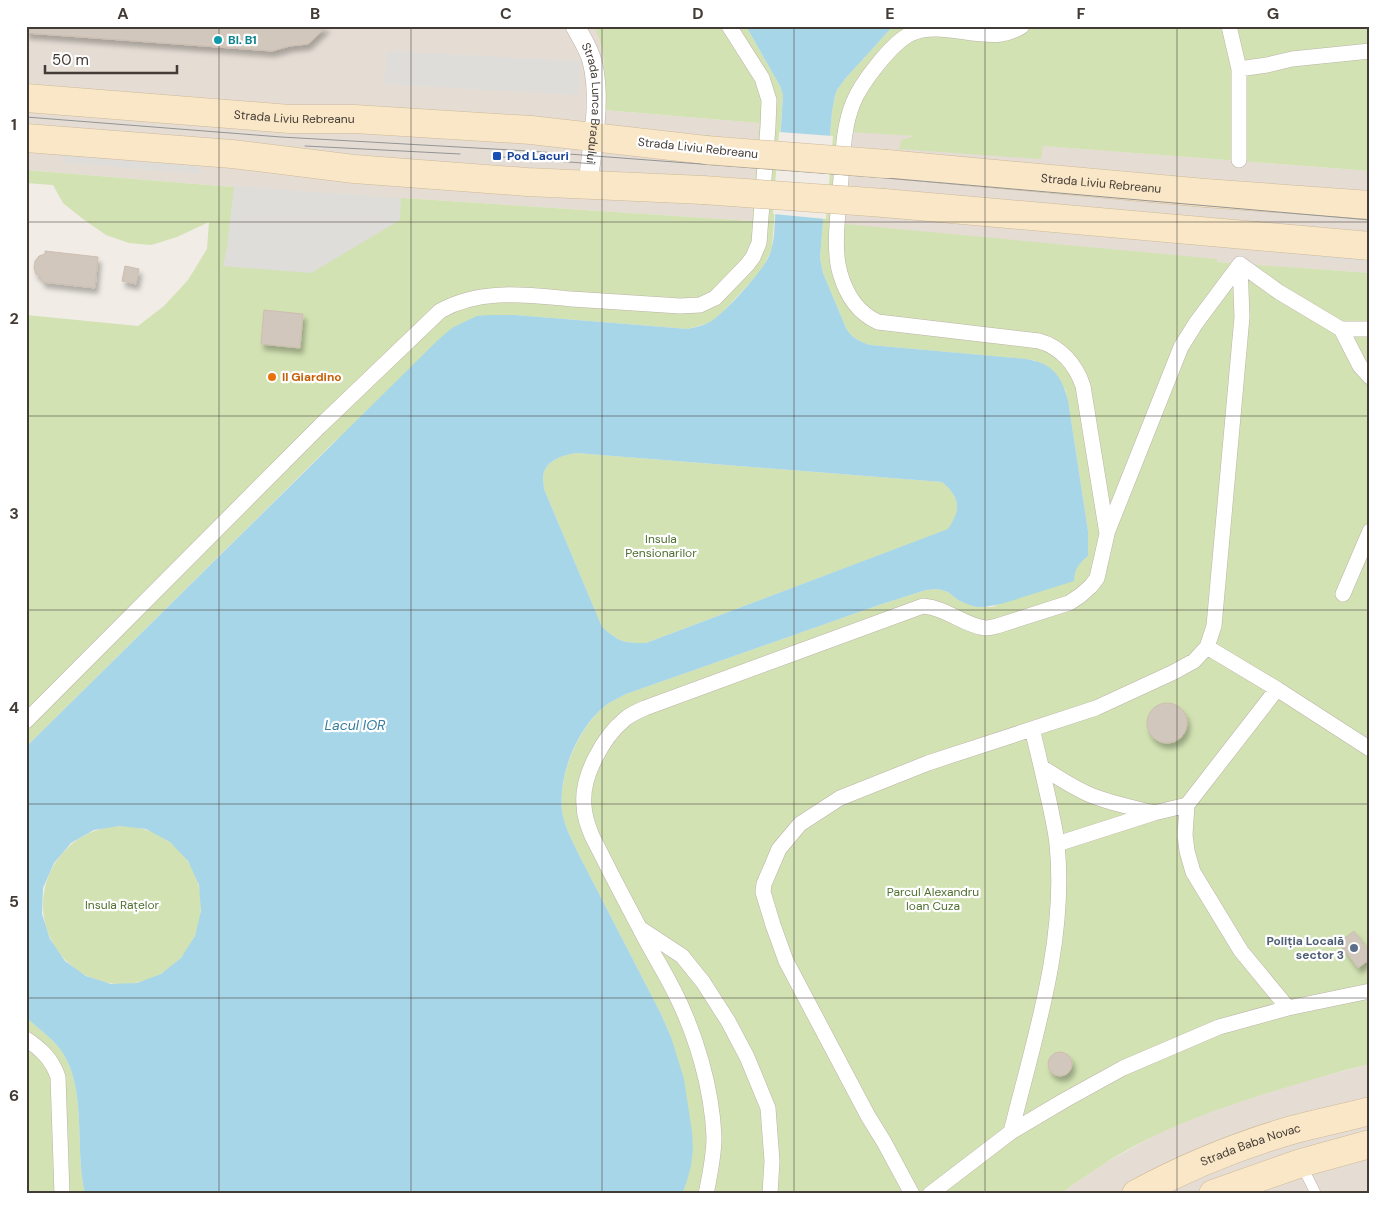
<svg xmlns="http://www.w3.org/2000/svg" width="1396" height="1220" font-family="'DM Sans',sans-serif">
<style>
.residential{fill:#e5ddd4}
.green{fill:#d2e2b2}
.parking{fill:#dfddda}
.water{fill:#a7d6e9;fill-rule:evenodd}
.pier{fill:#f1ece6}
.building{fill:#d2c7bc;stroke:#ccbeb0;filter:url(#shadow)}
.lines{fill:none;stroke-linecap:round;stroke-linejoin:round}
.service-casing{stroke:#bcb3a9;stroke-width:11}
.pedestrian-casing{stroke:#bcb3a9;stroke-width:16}
.minor-casing{stroke:#bcb3a9;stroke-width:20}
.secondary-casing{stroke:#cdb999;stroke-width:29}
.service{stroke:#fff;stroke-width:10}
.pedestrian{stroke:#fff;stroke-width:15}
.minor{stroke:#fff;stroke-width:19}
.secondary{stroke:#f9e7c7;stroke-width:28}
.tram{stroke:#949494;stroke-width:1}
.secondary-bridge-casing{stroke:#cdb999;stroke-width:29;stroke-linecap:butt}
.secondary-bridge{stroke:#f9e7c7;stroke-width:28}
.grid{fill:none;stroke:#433c36;stroke-width:1;stroke-opacity:0.55}
.culture-dot{fill:#0f9aa8;stroke:#fff;stroke-width:2}
.transit-dot{fill:#1a4fb4;stroke:#fff;stroke-width:2}
.food-dot{fill:#e8710a;stroke:#fff;stroke-width:2}
.service-dot{fill:#5c6f8a;stroke:#fff;stroke-width:2}
.labels{text-anchor:middle;stroke-width:4.5;stroke-linejoin:round;paint-order:stroke}
.culture-label{font-size:12px;font-weight:bold;fill:#0d838f;stroke:#fff;text-anchor:start}
.street-label{font-size:12px;fill:#433c36;stroke:#fff}
.transit-label{font-size:12px;font-weight:bold;fill:#164399;stroke:#fff;text-anchor:start}
.food-label{font-size:12px;font-weight:bold;fill:#c56008;stroke:#fff;text-anchor:start}
.park-label{font-size:12px;fill:#4f6f2f;stroke:#fff}
.service-label{font-size:12px;font-weight:bold;fill:#4e5e75;stroke:#fff;text-anchor:end}
.water-label{font-size:14px;font-style:italic;fill:#377e9e;stroke:#fff}
.neatline{fill:none;stroke:#433c36;stroke-width:2}
.grid-label{font-size:16px;text-anchor:middle;font-weight:bold;fill:#433c36}
</style>
<defs>
<filter id="shadow"><feDropShadow dx="3" dy="5.5" stdDeviation="2.5" flood-color="#0004"/></filter>
</defs>
<rect width="100%" height="100%" fill="#f1ece6"/>
<path class="residential" d="M 26,26 L 594,26 L 599,35 L 605,73 L 604,110 L 759,123 L 752,221 L 220,186 L 26,170 Z
M 851,131 L 1370,171 L 1370,273 L 1240,264 L 844,225 Z
M 1370,1064 L 1370,1194 L 1060,1194 L 1100,1166 L 1161,1132 L 1204,1114 L 1251,1098 L 1302,1082 Z"/>
<path class="green" d="M 594,26 L 746,26 L 780,86 L 783,95 L 772,248 L 765,264 L 759,273 L 719,316 L 709,323 L 688,329 L 515,315 L 335,441 L 26,747 L 26,315 L 138,326 L 164,306 L 188,280 L 207,249 L 209,222 L 177,237 L 151,245 L 129,243 L 106,235 L 83,219 L 63,203 L 53,185 L 26,183 L 26,170 L 220,186 L 752,221 L 759,123 L 604,110 C 605,82 607,51 594,26 Z
M 893,26 L 1370,26 L 1370,171 L 1043,146 L 1041,159 L 899,149 L 901,140 L 915,136 L 851,132 L 844,224 L 1217,259 L 1217,262 L 1370,273 L 1370,1064 C 1336,1072 1304,1082 1271,1092 C 1222,1107 1172,1125 1127,1150 C 1104,1163 1082,1178 1060,1194 L 682,1194 L 686,1184 L 671,1037 L 661,1014 L 577,851 C 571,838 564,825 562,811 C 558,775 578,728 606,705 C 612,701 620,697 626,694 L 879,605 L 926,590 L 938,589 L 948,592 L 958,600 L 976,607 L 992,607 L 1074,575 C 1077,566 1080,561 1088,556 L 1088,531 L 1068,400 L 1065,389 L 1034,360 L 870,345 C 858,341 852,338 846,328 L 823,273 L 820,258 L 832,112 L 835,95 L 837,90 L 845,79 Z
M 576,453 L 942,482 C 961,498 961,510 949,529 L 646,643 C 622,643 620,642 602,627 L 544,489 C 544,485 542,477 544,472 C 549,459 564,455 576,453 Z
M43 905a79 79 0 1 1 158 0a79 79 0 1 1-158 0Z
M 26,1017 C 37,1028 50,1036 60,1049 C 88,1086 74,1148 85,1194 L 26,1194 Z"/>
<path class="parking" d="M 387,51 L 581,61 L 578,95 L 384,84 Z
M 48,139 L 184,150 L 202,174 L 66,163 Z
M 234,186 L 401,198 L 400,220 L 311,273 L 223,266 L 227,247 Z
M 1305,245 L 1370,251 L 1370,263 L 1305,256 Z"/>
<path class="water" d="M 746,26 L 893,26 L 845,79 L 837,90 L 835,95 L 832,112 L 820,258 L 823,273 L 846,328 C 852,338 858,341 870,345 L 1026,359 C 1052,363 1061,375 1068,400 L 1088,531 L 1088,556 C 1079,563 1074,570 1074,581 L 1001,604 L 984,607 L 976,607 L 967,604 L 958,600 L 948,592 L 938,589 L 926,590 L 879,605 L 626,694 C 620,697 612,701 606,705 C 577,728 558,775 562,811 C 564,825 571,838 577,851 L 661,1014 L 671,1037 L 684,1079 L 692,1132 L 693,1149 L 691,1166 L 686,1184 L 682,1194 L 85,1194 C 74,1148 88,1086 60,1049 C 50,1036 37,1028 26,1017 L 26,747 L 438,340 L 452,328 L 462,323 L 477,316 L 489,315 L 515,315 L 688,329 C 695,327 703,326 710,322 C 725,313 761,273 768,258 C 772,250 773,243 774,235 L 783,95 L 780,86 ZM 576,453 L 942,482 C 961,498 961,510 948,529 L 646,643 C 622,643 620,642 602,627 L 544,489 C 544,485 542,477 544,472 C 549,459 564,455 576,453 ZM 120,826 L 146,829 L 170,842 L 188,861 L 199,885 L 201,911 L 195,936 L 181,958 L 161,974 L 137,983 L 111,984 L 86,976 L 65,961 L 50,939 L 42,914 L 43,888 L 54,863 L 71,843 L 94,830 Z"/>
<path class="pier" d="M 779,132 L 833,136 L 826,219 L 773,214 Z"/>
<path class="building" d="M 26,26 L 327,26 L 308,44 L 290,46 L 272,51 L 26,33 Z
M 45,251 L 98,257 L 95,288 L 42,282 L 42,278 L 36,274 L 34,268 L 35,261 L 39,256 L 45,254 Z
M 125,266 L 139,269 L 136,284 L 122,281 Z
M 264,310 L 303,314 L 300,348 L 261,344 Z
M1147 723a20 20 0 1 1 40 0a20 20 0 1 1-40 0Z
M 1354,931 L 1370,953 L 1370,959 L 1358,968 L 1339,942 Z
M1048 1064a12 12 0 1 1 24 0a12 12 0 1 1-24 0Z"/>
<g class="lines">
<g class="service-casing">
<path id="service" d="M 1301,1164 L 1316,1194"/>
</g>
<g class="pedestrian-casing">
<path id="pedestrian" d="M 1229,26 L 1239,69 L 1239,160
M 1239,69 L 1267,65 L 1292,59 L 1370,51
M 1240,264 L 1279,292 L 1341,329 L 1360,366 L 1370,377
M 1341,329 L 1370,329
M 1107,533 L 1181,347 L 1196,323 L 1240,264
M 1343,594 L 1370,531
M 1207,647 L 1277,689 L 1370,749
M 1277,689 L 1187,805 L 1185,835 L 1187,851 L 1193,872 L 1241,951 L 1288,1008
M 26,721 L 320,426 L 440,311 C 481,288 527,295 572,299 C 608,301 644,304 680,306 L 700,305 L 715,298 L 747,265 L 753,257 L 759,243 L 768,126 L 769,100 L 762,78 L 729,26
M 1043,768 C 1057,777 1071,786 1086,793 C 1107,803 1132,807 1154,813
M 1057,844 L 1154,813 L 1187,805
M 641,929 L 682,956 L 703,982 L 728,1021 L 747,1057 L 768,1108 L 772,1161 L 770,1194
M 26,1039 C 41,1049 52,1059 58,1077 L 62,1194
M 1011,1132 C 1034,1039 1067,941 1057,844 C 1056,833 1053,821 1051,810 C 1045,783 1039,756 1032,729
M 706,1194 C 710,1175 714,1156 714,1137 C 712,1088 696,1034 674,991 C 663,969 650,949 639,927 C 623,897 607,866 592,836 C 588,826 584,816 584,805 C 581,777 603,737 625,719 C 631,714 638,711 645,708 L 923,606 C 947,608 963,625 985,628 C 989,628 993,627 997,626 L 1069,603 L 1081,595 L 1091,586 L 1097,578 L 1107,534 L 1083,386 C 1076,365 1061,347 1039,341 L 878,322 C 858,313 846,294 840,273 C 833,250 838,214 840,190 C 843,161 842,130 853,103 C 861,83 891,44 910,34 C 937,21 973,38 1001,34 C 1008,33 1016,30 1022,26
M 912,1194 L 884,1142 L 868,1116 L 786,961 L 773,925 L 763,892 L 764,884 L 779,849 L 800,824 L 840,798 L 928,763 L 1096,708 L 1174,672 L 1194,661 L 1207,647 L 1214,626 L 1242,317 L 1240,264
M 930,1194 L 1011,1132 L 1065,1100 L 1123,1068 L 1219,1027 L 1288,1008 L 1370,991"/>
</g>
<g class="minor-casing">
<g id="minor">
<path id="s1" d="M 575,26 C 581,37 589,49 592,61 C 602,98 592,146 588,184"/>
</g>
</g>
<g class="secondary-casing">
<g id="secondary">
<path id="s2" d="M 26,98 L 290,119 L 355,119 L 531,130 L 706,150"/>
<path d="M 26,138 L 232,154 L 354,169 L 527,182 L 703,190"/>
<path id="s3" d="M 887,164 L 1205,193 L 1370,205"/>
<path d="M 884,203 L 1370,246"/>
<path id="s4" d="M 1136,1194 C 1184,1168 1240,1145 1292,1130 C 1317,1123 1344,1118 1370,1111"/>
<path d="M 1213,1194 L 1301,1163 L 1370,1144"/>
</g>
</g>
<use href="#service" class="service"/>
<use href="#pedestrian" class="pedestrian"/>
<use href="#minor" class="minor"/>
<use href="#secondary" class="secondary"/>
<path class="tram" d="M 26,117 L 281,137 L 529,151 L 886,178 L 1370,220
M 305,146 L 460,154
M 503,157 L 595,164"/>
<g class="secondary-bridge-casing">
<path id="secondary-bridge" d="M 706,150 L 887,164
M 703,190 L 884,203"/>
</g>
<use href="#secondary-bridge" class="secondary-bridge"/>
</g>
<path class="grid" d="M 219,26 L 219,1194M 411,26 L 411,1194M 602,26 L 602,1194M 794,26 L 794,1194M 985,26 L 985,1194M 1177,26 L 1177,1194M 26,222 L 1370,222M 26,416 L 1370,416M 26,610 L 1370,610M 26,804 L 1370,804M 26,998 L 1370,998"/>
<circle class="culture-dot" cx="218" cy="40" r="5"/>
<rect class="transit-dot" x="492" y="151" width="10" height="10" rx="2.5"/>
<circle class="food-dot" cx="272" cy="377" r="5"/>
<circle class="service-dot" cx="1354" cy="948" r="5"/>
<g class="labels">
<g class="culture-label">
<text x="228" y="44">Bl. B1</text>
</g>
<g class="street-label">
<text dy="4" stroke="none"><textPath href="#s1" startOffset="81">Strada Lunca Bradului</textPath></text>
<text dy="4" stroke="none"><textPath href="#s2" startOffset="269">Strada Liviu Rebreanu</textPath></text>
<text transform="translate(698 148) rotate(6)" y="4">Strada Liviu Rebreanu</text>
<text dy="4" stroke="none"><textPath href="#s3" startOffset="215">Strada Liviu Rebreanu</textPath></text>
<text dy="4" stroke="none"><textPath href="#s4" startOffset="125">Strada Baba Novac</textPath></text>
</g>
<g class="transit-label">
<text x="507" y="160">Pod Lacuri</text>
</g>
<g class="food-label">
<text x="282" y="381">Il Giardino</text>
</g>
<g class="park-label">
<text x="661" y="543">Insula<tspan x="661" dy="14">Pensionarilor</tspan></text>
<text x="933" y="896">Parcul Alexandru<tspan x="933" dy="14">Ioan Cuza</tspan></text>
<text x="122" y="909">Insula Rațelor</text>
</g>
<g class="service-label">
<text x="1344" y="945">Poliția Locală<tspan x="1344" dy="14">sector 3</tspan></text>
</g>
<g class="water-label">
<text x="355" y="730">Lacul IOR</text>
</g>
</g>
<rect width="1396" height="1220" fill="none" stroke="#ffffff" stroke-width="55"/>
<path d="M45 65v8h132v-8" fill="none" stroke="#433c36" stroke-width="2.5"/>
<text x="52" y="65" font-size="15" fill="#433c36" stroke="#ffffff" stroke-width="4" paint-order="stroke">50 m</text>
<rect x="28" y="28" width="1340" height="1164" class="neatline"/>
<g class="grid-label">
<text x="123" y="19">A</text>
<text x="315" y="19">B</text>
<text x="506" y="19">C</text>
<text x="698" y="19">D</text>
<text x="890" y="19">E</text>
<text x="1081" y="19">F</text>
<text x="1273" y="19">G</text>
<text x="14" y="130">1</text>
<text x="14" y="324">2</text>
<text x="14" y="519">3</text>
<text x="14" y="713">4</text>
<text x="14" y="907">5</text>
<text x="14" y="1101">6</text>
</g>
</svg>
